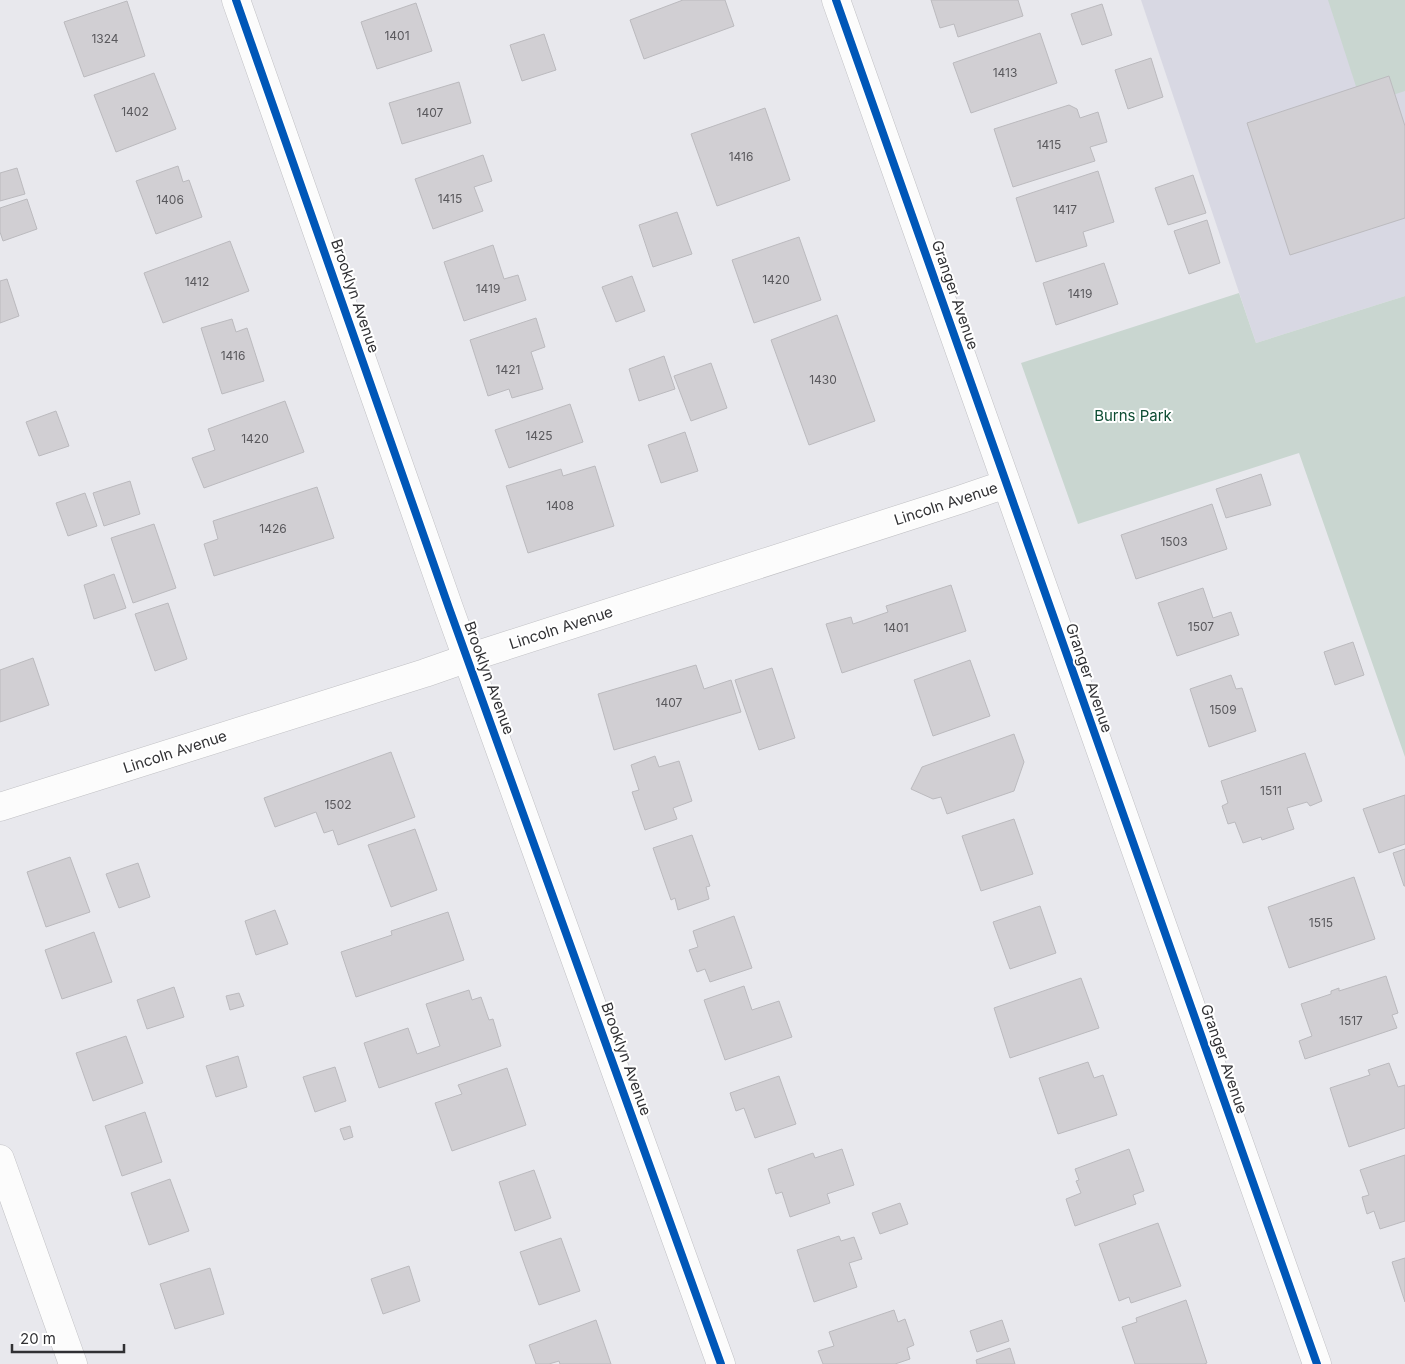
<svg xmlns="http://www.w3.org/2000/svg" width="1405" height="1364" font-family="Inter,sans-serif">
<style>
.built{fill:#d8d8e3}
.green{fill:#c9d6d0}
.building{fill:#d1cfd3;stroke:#bbbabe}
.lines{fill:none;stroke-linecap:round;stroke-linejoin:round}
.minor-casing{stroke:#c0c0c4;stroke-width:29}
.minor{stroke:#fcfcfc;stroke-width:28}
.cycleway-casing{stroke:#fff;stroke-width:11}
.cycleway{stroke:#0057b8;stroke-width:8}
.labels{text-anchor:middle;stroke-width:4;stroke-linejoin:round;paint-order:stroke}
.number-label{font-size:12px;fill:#59585c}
.street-label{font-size:15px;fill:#313134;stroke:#fff}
.park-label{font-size:15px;fill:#0e4d33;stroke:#fff}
</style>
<rect width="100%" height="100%" fill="#e8e8ed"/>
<path class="built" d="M 1141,0 L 1405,0 L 1405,296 L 1256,343 Z"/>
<path class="green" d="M 1328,0 L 1405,0 L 1405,91 L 1362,105 Z
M 1239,293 L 1256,343 L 1405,296 L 1405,757 L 1299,453 L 1078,524 L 1021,363 Z"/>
<path class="building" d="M 683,0 L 725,0 L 734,26 L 644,59 L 630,20 Z
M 931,0 L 1018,0 L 1023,16 L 958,37 L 954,24 L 940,28 Z
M 127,1 L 145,56 L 84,77 L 64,22 Z
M 416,3 L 432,51 L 377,69 L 361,22 Z
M 1102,4 L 1112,35 L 1082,45 L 1071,14 Z
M 1040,33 L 1057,83 L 971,113 L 953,63 Z
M 544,34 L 556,70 L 522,81 L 510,45 Z
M 1151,58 L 1163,97 L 1128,109 L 1115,70 Z
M 154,73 L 176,129 L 116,152 L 94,95 Z
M 1389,76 L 1405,126 L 1405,218 L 1290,255 L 1247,123 Z
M 459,82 L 471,123 L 402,144 L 389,103 Z
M 1069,105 L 1077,109 L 1080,118 L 1098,112 L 1107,142 L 1090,147 L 1095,161 L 1013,187 L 994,129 Z
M 765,108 L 790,180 L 717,206 L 691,134 Z
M 483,155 L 492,181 L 474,187 L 483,211 L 433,229 L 415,179 Z
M 178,166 L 183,182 L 189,180 L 202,217 L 156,234 L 136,181 Z
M 17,168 L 25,194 L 0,201 L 0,173 Z
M 1098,171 L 1114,222 L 1083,232 L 1087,246 L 1036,262 L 1016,198 Z
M 1193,175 L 1206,213 L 1168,225 L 1155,188 Z
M 27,199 L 37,229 L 3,241 L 0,232 L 0,208 Z
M 677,212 L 692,254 L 653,267 L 639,225 Z
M 1207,220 L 1220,263 L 1189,274 L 1174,231 Z
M 799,237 L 821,300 L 754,323 L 732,260 Z
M 230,241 L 249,291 L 163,323 L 144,273 Z
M 493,245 L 504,279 L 518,275 L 526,300 L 464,321 L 444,262 Z
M 1104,263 L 1118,304 L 1056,325 L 1043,283 Z
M 632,276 L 645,311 L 616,322 L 602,287 Z
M 7,279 L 19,316 L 0,323 L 0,281 Z
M 837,315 L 875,421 L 809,445 L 771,340 Z
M 536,318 L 545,347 L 531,352 L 543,389 L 512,398 L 509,389 L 488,396 L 470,340 Z
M 232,319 L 236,332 L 247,328 L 264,381 L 222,394 L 201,328 Z
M 664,356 L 675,389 L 639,401 L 629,369 Z
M 711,363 L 727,408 L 691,421 L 674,376 Z
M 285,401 L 304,452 L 204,488 L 192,458 L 215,450 L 208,429 Z
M 570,404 L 583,442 L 509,468 L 495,430 Z
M 56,411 L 69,446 L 39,456 L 26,422 Z
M 685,432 L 698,471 L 661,483 L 648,445 Z
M 595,466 L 614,526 L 528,553 L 506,486 L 561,469 L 563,476 Z
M 1261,474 L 1271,505 L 1226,518 L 1216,489 Z
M 130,481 L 140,514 L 104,526 L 93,493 Z
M 317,487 L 334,538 L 214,576 L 204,544 L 218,539 L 213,521 Z
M 85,493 L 97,526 L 68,536 L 56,503 Z
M 1212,504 L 1227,549 L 1136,579 L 1121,535 Z
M 154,524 L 176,588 L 133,603 L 111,538 Z
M 114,574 L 126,608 L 94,619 L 84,585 Z
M 951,585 L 966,631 L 842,673 L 826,624 L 851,617 L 853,624 L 888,612 L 886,606 Z
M 1203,588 L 1213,618 L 1231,612 L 1239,635 L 1177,656 L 1158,603 Z
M 168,603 L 187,659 L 155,671 L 135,614 Z
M 1353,642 L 1364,675 L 1335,685 L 1324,652 Z
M 33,658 L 49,705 L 0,722 L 0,670 Z
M 970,660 L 990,716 L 933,736 L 914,680 Z
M 696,665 L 704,689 L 731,680 L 741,712 L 614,750 L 598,694 Z
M 772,668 L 795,738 L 759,750 L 735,680 Z
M 1231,675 L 1236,689 L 1242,688 L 1256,731 L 1209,747 L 1190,689 Z
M 1014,734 L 1024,762 L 1014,791 L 947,814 L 941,797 L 933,799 L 911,789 L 922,767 Z
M 391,752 L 415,817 L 338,845 L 333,830 L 324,833 L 316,812 L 275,827 L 264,798 Z
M 1305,753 L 1322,801 L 1310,806 L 1307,802 L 1287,808 L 1294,829 L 1262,840 L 1261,837 L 1243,843 L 1235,822 L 1228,824 L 1222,806 L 1228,803 L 1221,781 Z
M 655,756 L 659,767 L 679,761 L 692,801 L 673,808 L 677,819 L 645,830 L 632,792 L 639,790 L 631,765 Z
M 1405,795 L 1405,844 L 1379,853 L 1363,809 Z
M 1014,819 L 1033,874 L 981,891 L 962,836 Z
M 415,829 L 437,890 L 391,907 L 368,845 Z
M 692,835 L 710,886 L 706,887 L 709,899 L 678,910 L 675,898 L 671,900 L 653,848 Z
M 1405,849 L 1405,886 L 1404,886 L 1393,853 Z
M 70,857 L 90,912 L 46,927 L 27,872 Z
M 138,863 L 150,897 L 119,908 L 106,874 Z
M 1354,877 L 1375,939 L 1289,968 L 1268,907 Z
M 1040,906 L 1056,953 L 1010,969 L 993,922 Z
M 275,910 L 288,944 L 256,955 L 245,921 Z
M 448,912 L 464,960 L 356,997 L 341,952 L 392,935 L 391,931 Z
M 734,916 L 752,968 L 710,982 L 705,969 L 697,972 L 689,950 L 698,947 L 693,931 Z
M 94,932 L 112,982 L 62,999 L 45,950 Z
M 1386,976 L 1398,1013 L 1392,1015 L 1397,1028 L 1305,1059 L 1299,1041 L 1312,1036 L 1301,1004 L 1331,994 L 1331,991 L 1339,988 L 1339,991 Z
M 1081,978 L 1099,1028 L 1010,1058 L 994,1008 Z
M 744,986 L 752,1010 L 779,1001 L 792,1037 L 725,1060 L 704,1000 Z
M 174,987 L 184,1017 L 147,1029 L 137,1000 Z
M 469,990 L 472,1000 L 481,997 L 489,1020 L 493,1019 L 501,1046 L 379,1088 L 364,1043 L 408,1028 L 417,1054 L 440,1046 L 426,1004 Z
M 239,993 L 244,1006 L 230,1010 L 226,996 Z
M 126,1036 L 143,1083 L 93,1101 L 76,1053 Z
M 238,1056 L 247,1087 L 216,1097 L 206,1066 Z
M 1088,1062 L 1094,1078 L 1103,1075 L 1117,1115 L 1058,1134 L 1039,1078 Z
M 1389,1063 L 1398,1087 L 1405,1085 L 1405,1128 L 1349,1147 L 1330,1088 L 1370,1075 L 1368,1070 Z
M 335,1067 L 346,1101 L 315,1112 L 303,1077 Z
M 507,1068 L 526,1125 L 452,1151 L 435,1103 L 462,1094 L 458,1085 Z
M 779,1076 L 796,1124 L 755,1138 L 744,1108 L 736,1111 L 730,1093 Z
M 145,1112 L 162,1162 L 122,1176 L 105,1126 Z
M 350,1126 L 353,1137 L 344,1140 L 340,1129 Z
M 842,1149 L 854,1185 L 827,1194 L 830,1203 L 790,1217 L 782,1192 L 776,1194 L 768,1169 L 813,1153 L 815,1158 Z
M 1129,1149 L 1144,1191 L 1133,1195 L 1136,1204 L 1075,1226 L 1066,1199 L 1081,1193 L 1076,1181 L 1079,1180 L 1075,1169 Z
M 1405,1155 L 1405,1221 L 1380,1229 L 1374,1211 L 1367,1214 L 1362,1197 L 1369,1195 L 1360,1170 Z
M 534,1170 L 551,1218 L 515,1231 L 499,1182 Z
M 170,1179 L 189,1231 L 149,1245 L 131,1193 Z
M 900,1203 L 908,1224 L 880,1234 L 872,1213 Z
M 1158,1223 L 1181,1286 L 1131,1303 L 1129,1297 L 1119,1301 L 1099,1244 Z
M 839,1236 L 841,1241 L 854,1237 L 862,1259 L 849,1263 L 857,1287 L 814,1302 L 797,1250 Z
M 561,1238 L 580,1291 L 539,1305 L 520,1252 Z
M 1405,1258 L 1405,1302 L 1392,1262 Z
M 409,1266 L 420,1301 L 383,1314 L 371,1279 Z
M 210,1268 L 224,1314 L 175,1329 L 160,1284 Z
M 1186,1300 L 1207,1363 L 1204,1364 L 1135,1364 L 1122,1327 L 1137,1322 L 1136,1318 Z
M 894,1310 L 898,1322 L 905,1319 L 914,1345 L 907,1348 L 910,1359 L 895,1364 L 823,1364 L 818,1351 L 834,1346 L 829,1332 Z
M 596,1320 L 611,1364 L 560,1364 L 559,1361 L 549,1364 L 536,1364 L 529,1345 Z
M 1002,1320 L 1009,1341 L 977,1352 L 970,1331 Z
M 1010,1348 L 1015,1364 L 977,1364 L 976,1360 Z"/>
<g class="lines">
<g class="minor-casing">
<path id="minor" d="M 236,0 L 449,608 L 721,1364
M 836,0 L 1317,1364
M 0,807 L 425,673 L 468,658 L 959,500 L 1006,484
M 0,1159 L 73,1364"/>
</g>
<use href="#minor" class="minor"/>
<g class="cycleway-casing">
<path id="cycleway" d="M 236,0 L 449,608 L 721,1364
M 836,0 L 1317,1364"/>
</g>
<use href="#cycleway" class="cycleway"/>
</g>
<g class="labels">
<g class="number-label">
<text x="397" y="40">1401</text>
<text x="105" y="43">1324</text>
<text x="1005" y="77">1413</text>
<text x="135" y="116">1402</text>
<text x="430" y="117">1407</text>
<text x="1049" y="149">1415</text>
<text x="741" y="161">1416</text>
<text x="450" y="203">1415</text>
<text x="170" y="204">1406</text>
<text x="1065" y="214">1417</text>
<text x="776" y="284">1420</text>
<text x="197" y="286">1412</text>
<text x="488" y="293">1419</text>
<text x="1080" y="298">1419</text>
<text x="233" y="360">1416</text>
<text x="508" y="374">1421</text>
<text x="823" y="384">1430</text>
<text x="539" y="440">1425</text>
<text x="255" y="443">1420</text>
<text x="560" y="510">1408</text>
<text x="273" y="533">1426</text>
<text x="1174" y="546">1503</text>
<text x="1201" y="631">1507</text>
<text x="896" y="632">1401</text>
<text x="669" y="707">1407</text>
<text x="1223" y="714">1509</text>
<text x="1271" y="795">1511</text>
<text x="338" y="809">1502</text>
<text x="1321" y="927">1515</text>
<text x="1351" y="1025">1517</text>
</g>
<g class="street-label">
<text transform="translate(955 295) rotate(71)" y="5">Granger Avenue</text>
<text transform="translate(355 296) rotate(71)" y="5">Brooklyn Avenue</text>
<text transform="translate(946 504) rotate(-18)" y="5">Lincoln Avenue</text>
<text transform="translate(561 628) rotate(-18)" y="5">Lincoln Avenue</text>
<text transform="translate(489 678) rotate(70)" y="5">Brooklyn Avenue</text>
<text transform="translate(1089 678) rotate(71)" y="5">Granger Avenue</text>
<text transform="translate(175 752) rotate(-18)" y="5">Lincoln Avenue</text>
<text transform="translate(626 1059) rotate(70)" y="5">Brooklyn Avenue</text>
<text transform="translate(1224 1059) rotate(71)" y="5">Granger Avenue</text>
</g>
<g class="park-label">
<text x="1133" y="421">Burns Park</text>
</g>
</g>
<path d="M12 1344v8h112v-8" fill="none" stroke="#313134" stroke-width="2.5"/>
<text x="20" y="1344" font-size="15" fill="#313134" stroke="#ffffff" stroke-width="4" paint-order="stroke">20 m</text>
</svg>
